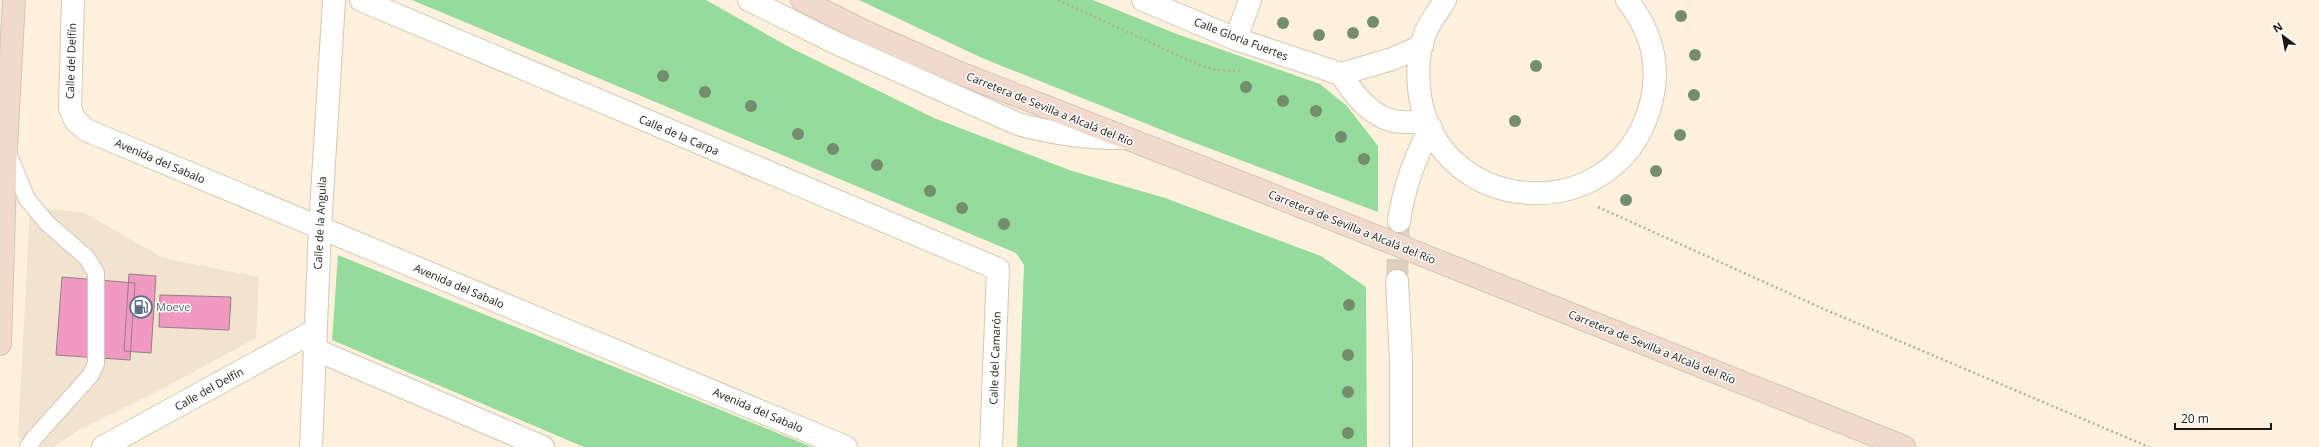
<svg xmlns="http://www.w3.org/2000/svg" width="2319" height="447" font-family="'Open Sans',sans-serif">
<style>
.commercial{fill:#f2e2d0}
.green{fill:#95db9c}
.building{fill:#f299c1;stroke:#947f88}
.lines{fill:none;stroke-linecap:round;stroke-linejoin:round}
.minor-tunnel{stroke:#dbd0be;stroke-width:22;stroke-dasharray:22 11;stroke-linecap:butt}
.service-casing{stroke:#d3c8b4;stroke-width:18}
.minor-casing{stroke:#d3c8b4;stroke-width:24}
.secondary-casing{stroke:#d3c8b4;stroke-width:24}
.path{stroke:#b8ae9e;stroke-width:2.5;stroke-dasharray:2 3;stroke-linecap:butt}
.service{stroke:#fff;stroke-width:16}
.minor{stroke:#fff;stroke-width:22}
.secondary{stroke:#f1dacc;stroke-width:22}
.tree{fill:#748d6d}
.labels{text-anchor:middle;stroke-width:3;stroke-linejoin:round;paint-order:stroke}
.street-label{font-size:11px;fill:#1c1811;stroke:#fff}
.service-label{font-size:11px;fill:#4e5e75;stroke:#fff;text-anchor:start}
</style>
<rect width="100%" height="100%" fill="#fdf1dd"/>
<path class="commercial" d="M 30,207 L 85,213 L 163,258 L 259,277 L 256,338 L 162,389 L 79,430 L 53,447 L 29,447 L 18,436 Z"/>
<path class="green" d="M 412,0 L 706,0 L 789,47 L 934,118 L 1072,171 L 1165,198 L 1321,256 L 1366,287 L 1367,447 L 1017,447 L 1024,265 L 1016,253 Z
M 859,0 L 1093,0 L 1174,33 L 1320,84 L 1347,106 L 1378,146 L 1378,212 L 1182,138 L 982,58 Z
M 338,255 L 812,447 L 584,447 L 332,340 Z"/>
<path class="building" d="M 129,274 L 156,276 L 151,353 L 124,351 Z
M 62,277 L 135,283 L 130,360 L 56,355 Z
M 160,295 L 231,297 L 229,330 L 159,327 Z"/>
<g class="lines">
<path class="minor-tunnel" d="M 1397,281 L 1399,221"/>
<g class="service-casing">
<path id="service" d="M 8,153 L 27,199 L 47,223 L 87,258 L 96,273 L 96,364 L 90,376 L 35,437 L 28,447"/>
</g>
<g class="minor-casing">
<path id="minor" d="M 73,0 L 70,108 L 75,120 L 86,130 L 846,447
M 361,0 L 998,269 L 991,447
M 749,0 L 838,44 L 1018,124 C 1055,134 1085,138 1124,138
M 1143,0 L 1236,39 L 1341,74
M 1445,0 C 1439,11 1429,22 1425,34 C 1417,54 1417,75 1420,96 C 1440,218 1613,228 1649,110 C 1662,69 1653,33 1627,0
M 1236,39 L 1250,0
M 1341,74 C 1353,93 1369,115 1393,121 C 1404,123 1416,122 1427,122
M 1341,74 L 1392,59 L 1422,46
M 1399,221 C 1404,187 1414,158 1431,128
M 1397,281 L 1401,360 L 1401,447
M 314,349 L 543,447
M 103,447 L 314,331
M 311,447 L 320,227 L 334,0"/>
</g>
<g class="secondary-casing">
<path id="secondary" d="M 802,0 L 868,33 L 957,72 L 1257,189 L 1904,447
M 0,344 L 6,147 L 14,0"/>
</g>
<path class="path" d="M 1058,0 L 1197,64 L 1216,70 L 1240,71
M 1598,207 L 1826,310 L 2149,447"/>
<use href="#service" class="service"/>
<use href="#minor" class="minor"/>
<use href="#secondary" class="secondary"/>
</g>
<g class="tree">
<circle cx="1681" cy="16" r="6"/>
<circle cx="1373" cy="22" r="6"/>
<circle cx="1283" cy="23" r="6"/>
<circle cx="1353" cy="33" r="6"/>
<circle cx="1319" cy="35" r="6"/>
<circle cx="1695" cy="55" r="6"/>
<circle cx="1536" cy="66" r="6"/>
<circle cx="663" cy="76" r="6"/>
<circle cx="1246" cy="87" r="6"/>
<circle cx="705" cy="92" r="6"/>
<circle cx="1694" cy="95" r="6"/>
<circle cx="1283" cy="101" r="6"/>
<circle cx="751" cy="106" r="6"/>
<circle cx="1316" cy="111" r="6"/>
<circle cx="1515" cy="121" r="6"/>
<circle cx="798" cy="134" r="6"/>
<circle cx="1680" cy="135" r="6"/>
<circle cx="1341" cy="137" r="6"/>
<circle cx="833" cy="149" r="6"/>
<circle cx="1364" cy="159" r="6"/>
<circle cx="877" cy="165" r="6"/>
<circle cx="1656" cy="171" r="6"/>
<circle cx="930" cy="191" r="6"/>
<circle cx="1626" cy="200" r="6"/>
<circle cx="962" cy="208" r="6"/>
<circle cx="1004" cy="224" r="6"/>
<circle cx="1349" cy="305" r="6"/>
<circle cx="1348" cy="355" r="6"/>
<circle cx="1348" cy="392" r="6"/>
<circle cx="1348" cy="433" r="6"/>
</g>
<defs>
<g id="fuel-ring" transform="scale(1.15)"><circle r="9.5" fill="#fff" stroke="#5c6f8a" stroke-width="1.5"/><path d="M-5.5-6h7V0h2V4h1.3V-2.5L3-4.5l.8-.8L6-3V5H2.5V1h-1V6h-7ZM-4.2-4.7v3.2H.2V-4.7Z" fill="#5c6f8a"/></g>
</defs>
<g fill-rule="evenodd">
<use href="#fuel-ring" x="141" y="307"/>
</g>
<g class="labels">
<g class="street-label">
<text transform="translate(1241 39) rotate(21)" y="4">Calle Gloria Fuertes</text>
<text transform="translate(71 61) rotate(-88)" y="4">Calle del Delfín</text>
<text transform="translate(1050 109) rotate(22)" y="4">Carretera de Sevilla a Alcalá del Río</text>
<text transform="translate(679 135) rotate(23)" y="4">Calle de la Carpa</text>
<text transform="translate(160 161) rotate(23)" y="4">Avenida del Sabalo</text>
<text transform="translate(320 223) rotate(-87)" y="4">Calle de la Anguila</text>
<text transform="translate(1352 227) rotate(22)" y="4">Carretera de Sevilla a Alcalá del Río</text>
<text transform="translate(459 286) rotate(23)" y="4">Avenida del Sabalo</text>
<text transform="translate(1652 347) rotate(22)" y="4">Carretera de Sevilla a Alcalá del Río</text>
<text transform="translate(995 358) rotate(-88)" y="4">Calle del Camarón</text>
<text transform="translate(209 389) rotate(-29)" y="4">Calle del Delfín</text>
<text transform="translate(758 410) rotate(23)" y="4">Avenida del Sabalo</text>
</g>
<g class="service-label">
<text x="156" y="311">Moeve</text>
</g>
</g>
<g transform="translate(2283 36) rotate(328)" stroke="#ffffff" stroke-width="3" paint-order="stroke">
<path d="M0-3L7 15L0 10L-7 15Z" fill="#1c1811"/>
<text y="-6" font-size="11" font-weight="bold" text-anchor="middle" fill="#1c1811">N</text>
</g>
<path d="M2175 423v6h96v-6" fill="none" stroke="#1c1811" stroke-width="2"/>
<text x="2181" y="423" font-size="12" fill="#1c1811" stroke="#ffffff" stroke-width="3" paint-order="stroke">20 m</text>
</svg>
